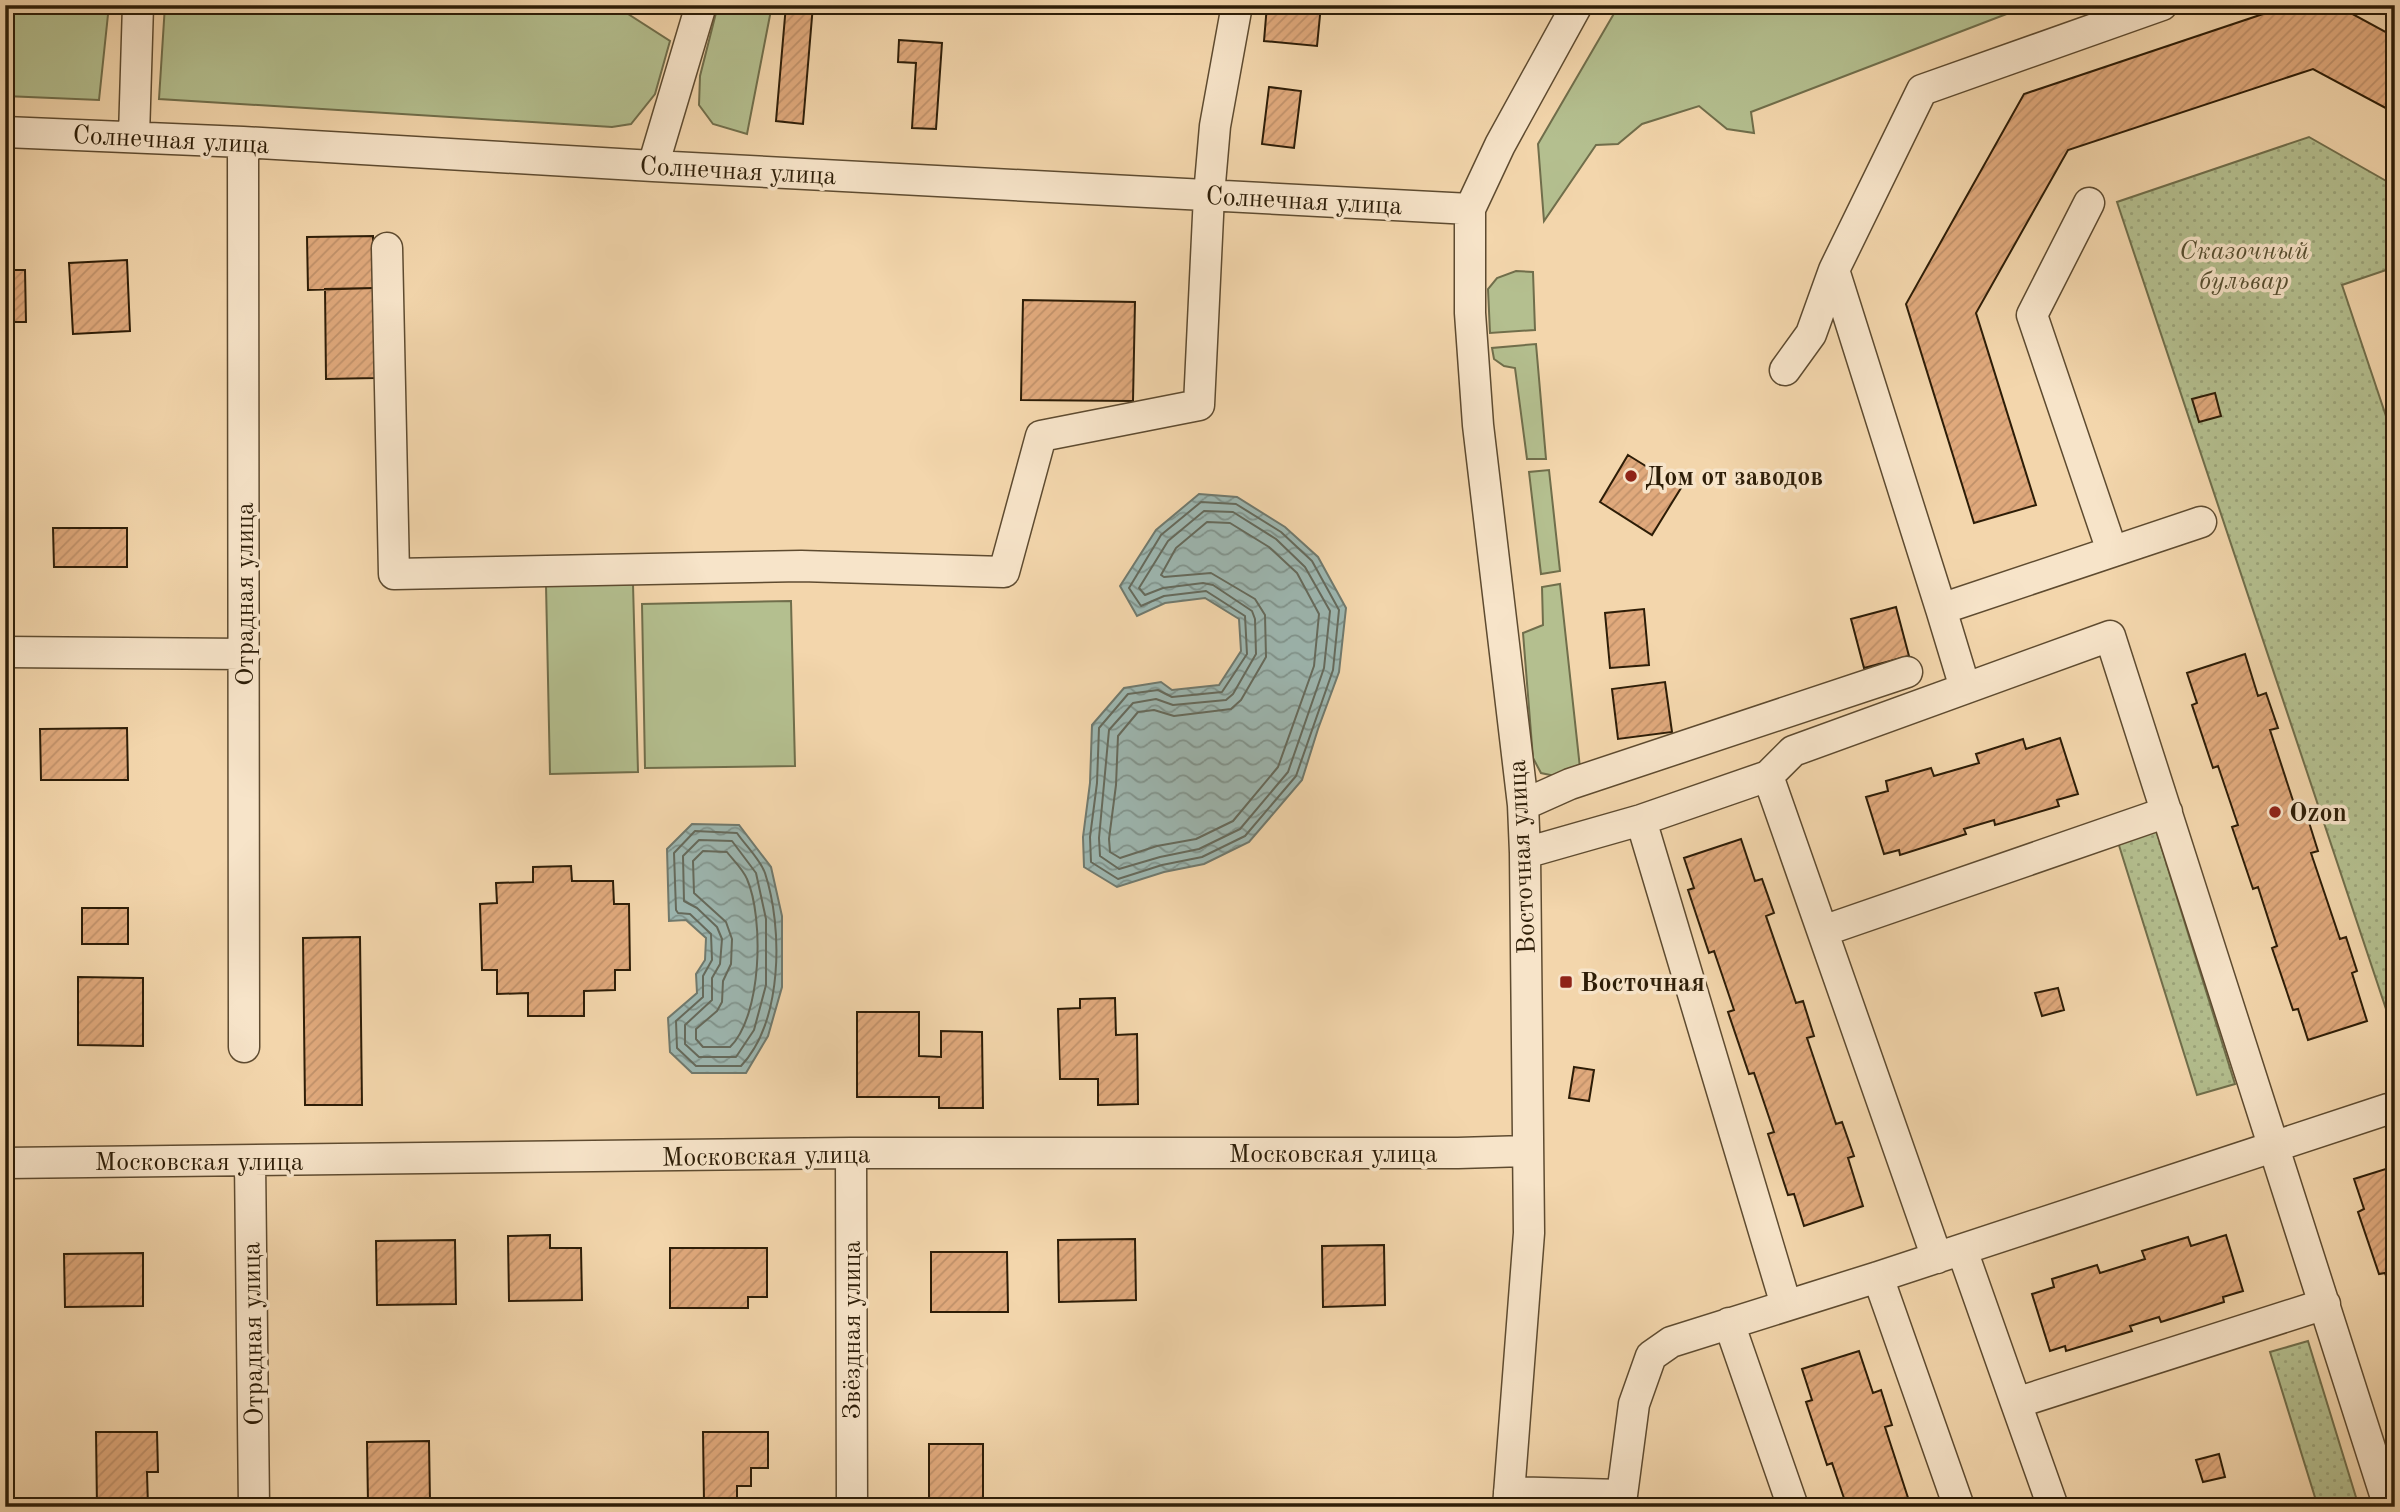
<svg xmlns="http://www.w3.org/2000/svg" width="2400" height="1512" font-family="'Old Standard TT',serif">
<style>
.grass{fill:#b4bf8f;stroke:#706e4b;stroke-width:2}
.park{fill:url(#park-dots);stroke:#706e4b;stroke-width:2}
.water{fill:url(#water-waves);stroke:#70796d;stroke-width:2}
.lines{fill:none;stroke-linecap:round;stroke-linejoin:round}
.shore{stroke:#656a5c;stroke-width:2}
.building{fill:url(#building-hatch);stroke:#2d1d07;stroke-width:2}
.minor-casing{stroke:#5e4b30;stroke-width:33}
.minor{stroke:#f7e4c9;stroke-width:30}
.poi-dot{fill:#8f2418;stroke:#f7e4c9;stroke-width:2.5}
.labels{text-anchor:middle;stroke-width:7;stroke-linejoin:round;paint-order:stroke}
.street-label{font-size:26px;fill:#2d1d07;stroke:#f7e4c9}
.park-label{font-size:26px;font-style:italic;fill:#564e30;stroke:#f7e4c9}
.poi-label{font-size:26px;font-weight:bold;fill:#2d1d07;stroke:#f7e4c9;text-anchor:start}
</style>
<defs>
<pattern id="park-dots" width="8" height="8" patternUnits="userSpaceOnUse" patternTransform="scale(1.75)"><rect width="8" height="8" fill="#b4bf8f"/><path d="M2 2h.1M6 6h.1" fill="none" stroke="#9ba47a" stroke-width="1.8" stroke-linecap="round"/></pattern>
<pattern id="water-waves" width="16" height="10" patternUnits="userSpaceOnUse" patternTransform="scale(1.75)"><rect width="16" height="10" fill="#9db7b1"/><path d="M0 5q4-4 8 0t8 0" fill="none" stroke="#80948e"/></pattern>
<pattern id="building-hatch" width="6" height="6" patternUnits="userSpaceOnUse" patternTransform="scale(1.75)"><rect width="6" height="6" fill="#e0a97c"/><path d="M-1 1l2-2M0 6l6-6M5 7l2-2" fill="none" stroke="#c0916a"/></pattern>
</defs>
<rect width="100%" height="100%" fill="#f3d6ac"/>
<filter id="stains"><feTurbulence type="fractalNoise" baseFrequency=".00286" numOctaves="4"/><feColorMatrix values="0 0 0 0 .2 0 0 0 0 .09 0 0 0 0 .02 0 0 0 .5 -.17"/></filter>
<radialGradient id="worn" r=".72"><stop offset=".6" stop-color="#630" stop-opacity="0"/><stop offset="1" stop-color="#630" stop-opacity=".3"/></radialGradient>
<path class="grass" d="M 5,5 L 109,5 L 99,100 L 5,96 Z
M 165,5 L 614,5 L 670,41 L 655,94 L 631,124 L 612,127 L 159,99 Z
M 718,5 L 772,5 L 747,134 L 713,124 L 699,105 L 700,76 Z
M 1619,5 L 2030,5 L 1751,112 L 1754,133 L 1727,129 L 1699,106 L 1642,124 L 1618,144 L 1596,145 L 1544,221 L 1538,144 Z
M 1516,271 L 1533,272 L 1535,330 L 1490,333 L 1488,289 L 1497,278 Z
M 1536,344 L 1546,459 L 1527,459 L 1515,368 L 1504,366 L 1494,359 L 1492,348 Z
M 1549,470 L 1560,571 L 1541,574 L 1529,472 Z
M 633,584 L 638,772 L 550,774 L 546,585 Z
M 1560,584 L 1580,768 L 1555,776 L 1541,773 L 1533,758 L 1523,633 L 1543,625 L 1542,587 Z
M 791,601 L 795,766 L 645,768 L 642,604 Z"/>
<path class="park" d="M 2309,137 L 2395,186 L 2395,267 L 2342,285 L 2395,443 L 2395,1036 L 2117,202 Z
M 2155,827 L 2235,1084 L 2197,1095 L 2117,839 Z
M 2308,1341 L 2359,1507 L 2318,1507 L 2270,1352 Z"/>
<path class="water" d="M 1199,494 L 1237,497 L 1285,527 L 1318,557 L 1346,608 L 1339,672 L 1318,729 L 1302,780 L 1249,842 L 1204,864 L 1164,872 L 1117,887 L 1084,867 L 1083,837 L 1090,783 L 1092,725 L 1124,688 L 1161,682 L 1172,690 L 1219,685 L 1241,651 L 1239,619 L 1205,598 L 1165,603 L 1137,616 L 1120,586 L 1156,530 Z
M 692,824 L 739,825 L 771,867 L 782,916 L 782,987 L 768,1036 L 746,1073 L 692,1073 L 670,1052 L 668,1018 L 697,993 L 696,974 L 705,960 L 706,938 L 686,920 L 669,921 L 667,849 Z"/>
<g class="lines">
<path class="shore" d="M 1201,502 L 1236,504 L 1281,532 L 1312,561 L 1339,610 L 1333,670 L 1296,776 L 1245,836 L 1202,857 L 1162,865 L 1118,879 L 1091,862 L 1090,837 L 1097,783 L 1099,728 L 1128,694 L 1158,690 L 1172,697 L 1222,692 L 1247,654 L 1245,616 L 1206,591 L 1164,596 L 1141,606 L 1129,588 L 1161,535 Z
M 1204,511 L 1233,512 L 1276,539 L 1305,567 L 1330,611 L 1324,668 L 1288,772 L 1240,829 L 1199,849 L 1160,857 L 1119,869 L 1100,856 L 1099,838 L 1109,730 L 1133,703 L 1156,699 L 1173,705 L 1226,700 L 1233,694 L 1256,654 L 1255,619 L 1252,611 L 1213,585 L 1203,583 L 1163,588 L 1145,595 L 1139,588 L 1168,541 Z
M 1207,522 L 1230,523 L 1269,547 L 1297,573 L 1319,614 L 1314,666 L 1278,767 L 1233,821 L 1196,839 L 1157,846 L 1120,858 L 1110,852 L 1109,839 L 1116,785 L 1118,736 L 1138,712 L 1154,710 L 1174,716 L 1231,709 L 1241,700 L 1266,657 L 1265,615 L 1255,599 L 1211,573 L 1164,577 L 1161,575 L 1176,548 Z
M 695,831 L 737,833 C 745,845 760,859 765,873 C 783,928 783,1021 741,1066 L 696,1066 L 677,1048 L 676,1021 L 703,997 L 703,976 L 712,960 L 711,934 L 690,914 L 678,913 L 676,910 L 674,853 Z
M 699,840 L 732,841 L 756,873 L 766,919 L 766,985 L 754,1030 L 736,1057 L 699,1057 L 685,1044 L 685,1025 L 712,1000 L 712,978 L 720,964 L 722,939 L 717,927 L 697,908 L 684,901 L 683,856 Z
M 703,851 L 727,852 C 733,860 743,869 747,879 C 764,918 762,1016 730,1047 L 703,1047 L 696,1039 L 696,1029 L 717,1011 L 722,1002 L 723,981 L 731,964 L 732,939 L 726,922 L 694,893 L 693,861 Z"/>
</g>
<path class="building" d="M 786,5 L 813,5 L 803,124 L 776,121 Z
M 1267,5 L 1321,5 L 1317,46 L 1264,41 Z
M 2290,5 L 2336,5 L 2395,37 L 2395,113 L 2313,69 L 2068,150 L 1976,313 L 2036,505 L 1974,523 L 1906,304 L 2024,94 Z
M 899,40 L 942,43 L 936,129 L 912,128 L 916,63 L 898,62 Z
M 1269,87 L 1301,91 L 1294,148 L 1262,144 Z
M 373,236 L 374,288 L 308,290 L 307,237 Z
M 127,260 L 130,331 L 73,334 L 69,263 Z
M 5,270 L 25,270 L 26,322 L 5,322 Z
M 374,288 L 375,378 L 326,379 L 325,289 Z
M 1023,300 L 1135,302 L 1133,401 L 1021,400 Z
M 2215,393 L 2221,416 L 2199,422 L 2192,399 Z
M 1628,455 L 1681,488 L 1652,535 L 1600,502 Z
M 53,528 L 127,528 L 127,567 L 54,567 Z
M 1896,607 L 1909,656 L 1864,668 L 1851,619 Z
M 1644,609 L 1649,665 L 1610,668 L 1605,613 Z
M 2245,654 L 2258,696 L 2266,693 L 2278,728 L 2270,730 L 2299,819 L 2307,816 L 2318,851 L 2311,853 L 2340,939 L 2346,937 L 2357,971 L 2352,973 L 2367,1021 L 2308,1040 L 2298,1009 L 2293,1010 L 2272,948 L 2277,946 L 2258,887 L 2253,889 L 2232,827 L 2238,825 L 2218,766 L 2213,768 L 2192,705 L 2197,703 L 2187,673 Z
M 1665,682 L 1672,732 L 1618,739 L 1612,689 Z
M 127,728 L 128,780 L 41,780 L 40,729 Z
M 2060,738 L 2078,794 L 2057,800 L 2059,806 L 1995,825 L 1994,820 L 1964,829 L 1966,834 L 1900,855 L 1899,850 L 1884,854 L 1866,797 L 1888,791 L 1886,781 L 1931,768 L 1934,776 L 1979,763 L 1976,754 L 2023,739 L 2026,749 Z
M 1741,839 L 1755,881 L 1762,879 L 1774,913 L 1766,916 L 1796,1003 L 1803,1001 L 1814,1036 L 1807,1038 L 1836,1124 L 1842,1122 L 1854,1156 L 1848,1158 L 1863,1206 L 1804,1226 L 1794,1194 L 1788,1195 L 1768,1134 L 1774,1132 L 1754,1073 L 1749,1074 L 1728,1012 L 1734,1010 L 1714,951 L 1709,953 L 1688,890 L 1694,888 L 1684,858 Z
M 571,866 L 572,881 L 613,881 L 614,904 L 629,904 L 630,970 L 615,970 L 615,990 L 584,991 L 584,1016 L 528,1016 L 528,993 L 497,994 L 497,970 L 482,970 L 480,904 L 497,903 L 496,883 L 533,882 L 533,867 Z
M 82,908 L 128,908 L 128,944 L 82,944 Z
M 360,937 L 362,1105 L 305,1105 L 303,938 Z
M 78,977 L 143,978 L 143,1046 L 78,1045 Z
M 2058,988 L 2064,1010 L 2042,1016 L 2035,993 Z
M 1115,998 L 1116,1035 L 1137,1034 L 1138,1104 L 1098,1105 L 1098,1079 L 1060,1079 L 1058,1009 L 1080,1008 L 1080,999 Z
M 857,1012 L 919,1012 L 919,1056 L 941,1057 L 941,1031 L 982,1032 L 983,1108 L 939,1108 L 939,1097 L 857,1097 Z
M 1574,1067 L 1594,1070 L 1589,1101 L 1569,1098 Z
M 2395,1166 L 2395,1303 L 2385,1273 L 2379,1274 L 2358,1212 L 2364,1209 L 2354,1179 Z
M 550,1235 L 550,1248 L 581,1248 L 582,1300 L 509,1301 L 508,1236 Z
M 2226,1235 L 2243,1291 L 2223,1297 L 2224,1302 L 2161,1322 L 2159,1317 L 2130,1326 L 2132,1331 L 2066,1351 L 2065,1346 L 2050,1351 L 2032,1294 L 2054,1287 L 2052,1279 L 2097,1265 L 2100,1273 L 2145,1259 L 2142,1251 L 2188,1237 L 2191,1246 Z
M 1135,1239 L 1136,1300 L 1059,1302 L 1058,1240 Z
M 455,1240 L 456,1304 L 377,1305 L 376,1241 Z
M 1384,1245 L 1385,1305 L 1323,1307 L 1322,1246 Z
M 670,1248 L 767,1248 L 767,1297 L 748,1297 L 748,1308 L 670,1308 Z
M 931,1252 L 1007,1252 L 1008,1312 L 931,1312 Z
M 143,1253 L 143,1306 L 65,1307 L 64,1254 Z
M 1859,1351 L 1873,1393 L 1881,1390 L 1892,1425 L 1885,1427 L 1911,1507 L 1847,1507 L 1832,1463 L 1827,1465 L 1806,1402 L 1812,1400 L 1802,1369 Z
M 96,1432 L 157,1432 L 158,1472 L 147,1472 L 148,1507 L 97,1507 Z
M 703,1432 L 768,1432 L 768,1468 L 751,1468 L 751,1486 L 737,1486 L 737,1502 L 704,1502 Z
M 429,1441 L 430,1502 L 368,1503 L 367,1442 Z
M 929,1444 L 983,1444 L 983,1507 L 929,1507 Z
M 2219,1454 L 2225,1477 L 2203,1482 L 2196,1460 Z"/>
<g class="lines">
<g class="minor-casing">
<path id="minor" d="M 5,132 L 243,142 L 653,166 L 1470,209
M 134,136 L 138,5
M 243,142 L 244,1047
M 653,166 L 701,5
M 2089,203 L 2032,315 L 2112,551
M 387,248 L 394,574 L 801,566 L 1004,572 L 1041,436 L 1199,405 L 1209,195 L 1215,126 L 1237,5
M 1785,370 L 1811,334 L 1834,270
M 1941,609 L 1834,270 L 1922,90 L 2162,5
M 5,652 L 245,654
M 1965,688 L 1941,609 L 2201,522
M 1768,776 L 1937,1258
M 1523,805 L 1570,784 L 1907,672
M 1641,820 L 1786,1305
M 1525,853 L 1641,820 L 1768,776 L 1793,751 L 2110,636 L 2389,1507
M 1823,931 L 2167,812
M 851,1153 L 852,1507
M 250,1161 L 254,1507
M 5,1163 L 851,1153 L 1458,1153 L 1527,1151
M 1962,1250 L 2016,1403 L 2325,1304
M 1878,1277 L 1959,1507
M 1729,1323 L 1793,1507
M 2016,1403 L 2053,1507
M 1509,1492 L 1622,1495 L 1634,1404 L 1651,1356 L 1671,1342 L 1878,1277 L 2388,1109
M 1508,1507 L 1529,1233 L 1525,853 L 1523,805 L 1478,425 L 1470,313 L 1470,209 L 1500,145 L 1577,5"/>
</g>
<use href="#minor" class="minor"/>
</g>
<g class="poi-dot">
<circle cx="1631" cy="476" r="7"/>
<circle cx="2275" cy="812" r="7"/>
<rect x="1559" y="975" width="14" height="14" rx="3.5"/>
</g>
<g class="labels">
<g class="street-label">
<text transform="translate(171 139) rotate(3)" y="9">Солнечная улица</text>
<text transform="translate(738 170) rotate(3)" y="9">Солнечная улица</text>
<text transform="translate(1304 200) rotate(3)" y="9">Солнечная улица</text>
<text transform="translate(244 594) rotate(-90)" y="9">Отрадная улица</text>
<text transform="translate(1521 857) rotate(-93)" y="9">Восточная улица</text>
<text x="1333" y="1162">Московская улица</text>
<text transform="translate(766 1155) rotate(-1)" y="9">Московская улица</text>
<text x="199" y="1170">Московская улица</text>
<text transform="translate(851 1330) rotate(-90)" y="9">Звёздная улица</text>
<text transform="translate(252 1334) rotate(-91)" y="9">Отрадная улица</text>
</g>
<g class="park-label">
<text x="2244" y="259">Сказочный<tspan x="2244" dy="30">бульвар</tspan></text>
</g>
<g class="poi-label">
<text x="1645" y="485">Дом от заводов</text>
<text x="2289" y="821">Ozon</text>
<text x="1580" y="991">Восточная</text>
</g>
</g>
<rect width="2400" height="1512" fill="none" stroke="#f3d6ac" stroke-width="28"/>
<rect x="7" y="7" width="2386" height="1498" fill="none" stroke="#2d1d07" stroke-width="3.5"/>
<rect x="14" y="14" width="2372" height="1484" fill="none" stroke="#2d1d07" stroke-width="2"/>
<rect width="100%" height="100%" filter="url(#stains)"/>
<rect width="100%" height="100%" fill="url(#worn)"/>
</svg>
